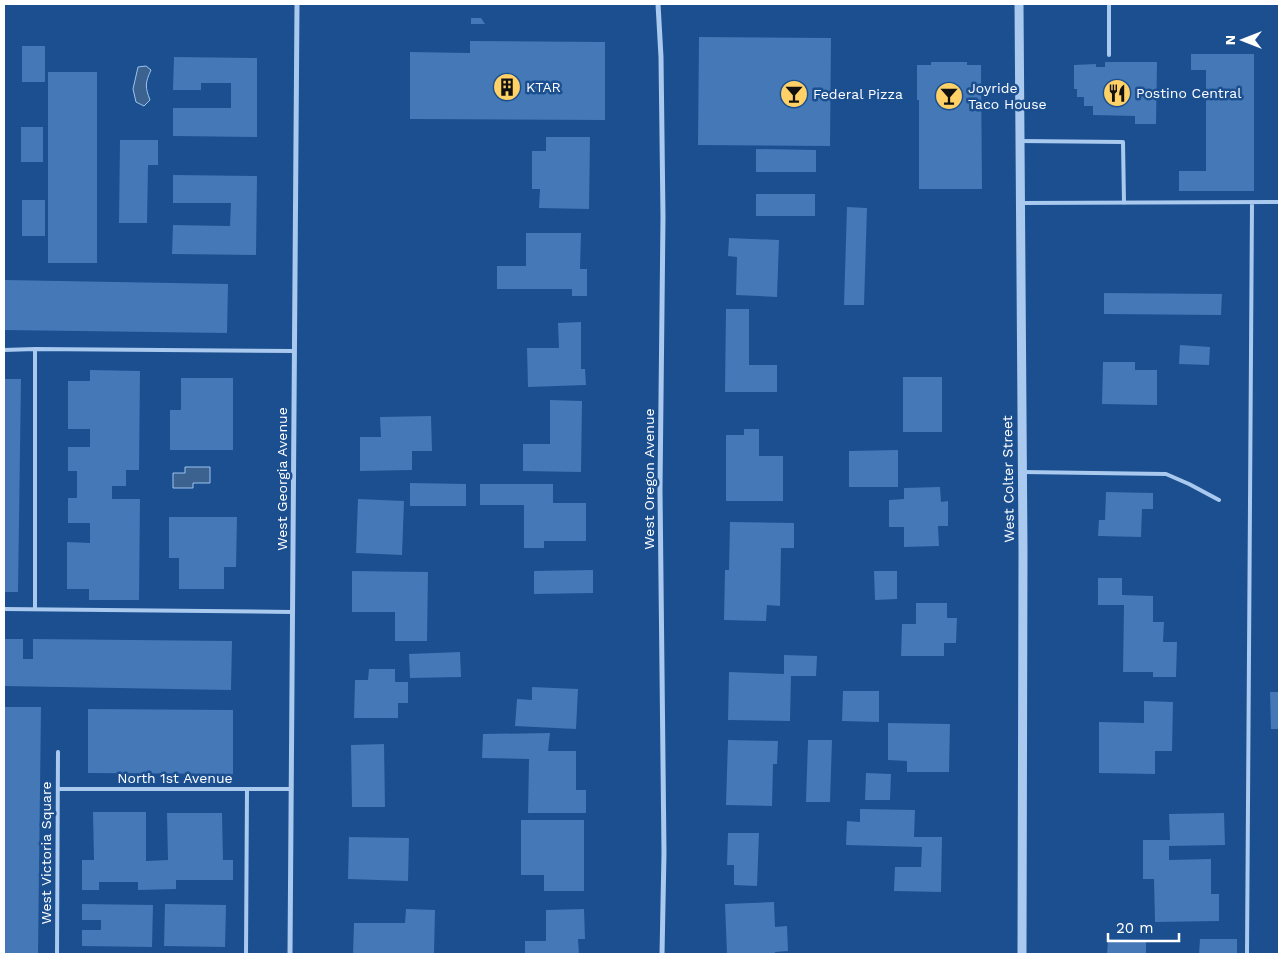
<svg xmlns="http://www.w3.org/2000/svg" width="1283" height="958" font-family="'Work Sans',sans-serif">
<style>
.water{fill:#3c6290;stroke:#9cc4f0}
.building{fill:#4478b7}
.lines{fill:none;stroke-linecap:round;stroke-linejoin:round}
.service{stroke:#a9c9ee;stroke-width:4}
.minor{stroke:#a9c9ee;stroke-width:5}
.tertiary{stroke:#a9c9ee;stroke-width:9}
.labels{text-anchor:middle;stroke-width:5;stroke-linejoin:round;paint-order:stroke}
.poi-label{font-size:14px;fill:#fff;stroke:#1b4f8f;text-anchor:start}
.street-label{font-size:14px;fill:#fff;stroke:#1b4f8f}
</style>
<rect width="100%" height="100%" fill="#1b4f8f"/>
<path class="water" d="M 146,66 L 151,70 C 145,83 145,87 150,100 L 144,106 L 136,102 L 133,89 L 138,67 Z
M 185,467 L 210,467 L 210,483 L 193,483 L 193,488 L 173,488 L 173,473 L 185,473 Z"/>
<path class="building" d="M 471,18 L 481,18 L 485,24 L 471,24 Z
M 699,37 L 831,38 L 830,146 L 698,145 Z
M 470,41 L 605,42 L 605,120 L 410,119 L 410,52 L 470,53 Z
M 22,46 L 45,46 L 45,82 L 22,82 Z
M 1191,54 L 1254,54 L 1254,191 L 1179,191 L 1179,171 L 1206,171 L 1206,70 L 1191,70 Z
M 174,57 L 257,58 L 257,137 L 173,136 L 173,108 L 231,108 L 231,83 L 201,83 L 201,90 L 173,90 Z
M 931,62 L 967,62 L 967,65 L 981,65 L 982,189 L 919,189 L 919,100 L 917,100 L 917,65 L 931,65 Z
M 1105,62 L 1157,62 L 1156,124 L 1135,124 L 1135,116 L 1093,115 L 1093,106 L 1084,106 L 1084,97 L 1077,97 L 1077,89 L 1074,89 L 1074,65 L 1096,64 L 1096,67 L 1105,67 Z
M 48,72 L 97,72 L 97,263 L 48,263 Z
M 21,127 L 43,127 L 43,162 L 21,162 Z
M 546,137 L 590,137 L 589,209 L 539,208 L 540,189 L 532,189 L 532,151 L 546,151 Z
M 120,140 L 158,140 L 158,165 L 148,165 L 147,223 L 119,223 Z
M 756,149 L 816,150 L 816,172 L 756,172 Z
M 173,175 L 257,176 L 256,255 L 172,254 L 173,225 L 230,226 L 231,203 L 173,203 Z
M 756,194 L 815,194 L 815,216 L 756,216 Z
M 22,200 L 45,200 L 45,236 L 22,236 Z
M 847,207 L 867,208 L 864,305 L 844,305 Z
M 526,233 L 581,233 L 580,269 L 587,269 L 587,296 L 572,296 L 572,289 L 497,289 L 497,266 L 526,266 Z
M 729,238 L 779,240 L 777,297 L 736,295 L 737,257 L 728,256 Z
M 4,280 L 228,284 L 227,333 L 4,330 Z
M 1104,293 L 1222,294 L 1221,315 L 1104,314 Z
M 726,309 L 749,309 L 749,365 L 777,365 L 777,392 L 725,392 Z
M 581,322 L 581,369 L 585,369 L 586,385 L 528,387 L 527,348 L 559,348 L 558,323 Z
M 1180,345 L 1210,347 L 1209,365 L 1179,364 Z
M 1103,362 L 1135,362 L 1135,370 L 1157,370 L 1157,405 L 1102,404 Z
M 90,370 L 140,371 L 139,470 L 126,470 L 126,486 L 112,486 L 112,499 L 140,499 L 139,600 L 89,600 L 89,589 L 67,589 L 67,542 L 90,543 L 90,523 L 68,523 L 68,498 L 77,498 L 77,471 L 68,471 L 68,447 L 90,447 L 90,429 L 68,429 L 68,381 L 90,381 Z
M 903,377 L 942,377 L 942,432 L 903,432 Z
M 181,378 L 233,378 L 233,450 L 170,450 L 170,410 L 181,410 Z
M 4,379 L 21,379 L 18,592 L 4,592 Z
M 550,400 L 582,401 L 581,472 L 523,471 L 523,444 L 550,444 Z
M 431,416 L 432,451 L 412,451 L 412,470 L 360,471 L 360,437 L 381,437 L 380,417 Z
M 744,429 L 759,429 L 759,456 L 783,456 L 783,501 L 726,501 L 726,435 L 744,435 Z
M 898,450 L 898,487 L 849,487 L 849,451 Z
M 410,483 L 466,484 L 466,506 L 410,506 Z
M 480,484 L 553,484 L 553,503 L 586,503 L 586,541 L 544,541 L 544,548 L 524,548 L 524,505 L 480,505 Z
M 940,487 L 941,502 L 948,501 L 948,526 L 938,526 L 939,546 L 904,547 L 904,527 L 889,527 L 889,500 L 904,499 L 904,488 Z
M 1106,492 L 1153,493 L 1153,509 L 1142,509 L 1141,537 L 1098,536 L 1099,520 L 1105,520 Z
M 358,499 L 404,501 L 402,555 L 356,553 Z
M 169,517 L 237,517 L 236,567 L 224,567 L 224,589 L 179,589 L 179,558 L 169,558 Z
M 730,522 L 794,523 L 794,548 L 781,548 L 780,606 L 767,605 L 766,621 L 724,620 L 725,570 L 729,570 Z
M 593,570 L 593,593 L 534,594 L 534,571 Z
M 352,571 L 428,572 L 427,641 L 395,641 L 395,612 L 352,612 Z
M 874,571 L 897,571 L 897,599 L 875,600 Z
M 1098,578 L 1122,578 L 1122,595 L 1153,596 L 1153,622 L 1164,622 L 1163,642 L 1177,642 L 1176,677 L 1153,677 L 1153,672 L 1123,672 L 1124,605 L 1098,605 Z
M 916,603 L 947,603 L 947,618 L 957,618 L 956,643 L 944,643 L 944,656 L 901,656 L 902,624 L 916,624 Z
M 4,639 L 23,639 L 23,659 L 33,659 L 33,639 L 232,641 L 231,690 L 4,686 Z
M 460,652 L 461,677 L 410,678 L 409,654 Z
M 784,655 L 817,656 L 816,676 L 791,676 L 790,721 L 728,720 L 729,672 L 784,674 Z
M 369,669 L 395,669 L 395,682 L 408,682 L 408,703 L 398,703 L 398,718 L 354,718 L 355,680 L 368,680 Z
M 532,687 L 578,689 L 576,729 L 515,726 L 517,699 L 532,700 Z
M 843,691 L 879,691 L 879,722 L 842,721 Z
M 1270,692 L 1279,692 L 1279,729 L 1271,729 Z
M 1144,701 L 1173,702 L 1172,751 L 1155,751 L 1155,774 L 1099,773 L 1099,722 L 1144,723 Z
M 4,707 L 41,707 L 38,954 L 4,954 Z
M 88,709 L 233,710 L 233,774 L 88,773 Z
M 888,723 L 950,724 L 949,772 L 907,772 L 907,761 L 888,760 Z
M 550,733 L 548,751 L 576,751 L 576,790 L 586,790 L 586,813 L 528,813 L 529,759 L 482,758 L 483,734 Z
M 728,740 L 778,741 L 777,764 L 773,764 L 772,806 L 726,805 Z
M 808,740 L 832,740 L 830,802 L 806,802 Z
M 384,744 L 385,807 L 352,807 L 351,745 Z
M 866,773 L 891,774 L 890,800 L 865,800 Z
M 860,809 L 915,810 L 914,837 L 942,837 L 941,892 L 894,891 L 895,867 L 921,867 L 922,847 L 846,845 L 847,821 L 860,822 Z
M 93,812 L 146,812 L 146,861 L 168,860 L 167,813 L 222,813 L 223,860 L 233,860 L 233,880 L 176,880 L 176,889 L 138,890 L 138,882 L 99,882 L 99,890 L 82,890 L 82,860 L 94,860 Z
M 1224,813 L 1225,845 L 1169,846 L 1169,860 L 1211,859 L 1211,894 L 1219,894 L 1219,921 L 1155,922 L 1154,879 L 1143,879 L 1143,840 L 1170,840 L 1169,814 Z
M 521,820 L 584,820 L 584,891 L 544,891 L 544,875 L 521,875 Z
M 728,833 L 759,833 L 757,886 L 734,885 L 734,865 L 727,865 Z
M 349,837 L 409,838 L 408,881 L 348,879 Z
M 774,902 L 775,927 L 787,926 L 788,951 L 775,952 L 775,954 L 727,954 L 725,904 Z
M 82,904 L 153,905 L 152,947 L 82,946 L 82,930 L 101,930 L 101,920 L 82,920 Z
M 165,904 L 226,905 L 225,947 L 164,946 Z
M 406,909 L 435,910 L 434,953 L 353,954 L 354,923 L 405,923 Z
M 584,909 L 585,939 L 578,939 L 579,954 L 525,954 L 525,941 L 546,941 L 546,910 Z
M 1108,939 L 1146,940 L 1146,954 L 1107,954 Z
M 1200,939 L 1237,939 L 1237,954 L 1199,954 Z"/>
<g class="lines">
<path class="service" d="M 1109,4 L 1109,55
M 1020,141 L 1123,142 L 1124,203
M 1022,203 L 1279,202
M 35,349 L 35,609
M 4,350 L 35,349 L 294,351
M 1022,472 L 1166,474 L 1189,484 L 1219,500
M 4,609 L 293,612
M 58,789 L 291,789
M 57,954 L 58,752
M 246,954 L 247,789
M 1247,954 L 1252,202"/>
<path class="minor" d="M 658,4 L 661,57 L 663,217 L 660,489 L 664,853 L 662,954
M 290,954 L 297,4"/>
<path class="tertiary" d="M 1019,4 L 1023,550 L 1022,954"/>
</g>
<defs>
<g id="building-disc" transform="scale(1.4375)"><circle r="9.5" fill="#ffd166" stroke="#1b4f8f"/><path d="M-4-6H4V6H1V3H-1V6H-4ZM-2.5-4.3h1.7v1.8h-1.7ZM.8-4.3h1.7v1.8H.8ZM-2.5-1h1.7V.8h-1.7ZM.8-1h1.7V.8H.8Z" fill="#111"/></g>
<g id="restaurant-disc" transform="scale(1.4375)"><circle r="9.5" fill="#ffd166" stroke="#1b4f8f"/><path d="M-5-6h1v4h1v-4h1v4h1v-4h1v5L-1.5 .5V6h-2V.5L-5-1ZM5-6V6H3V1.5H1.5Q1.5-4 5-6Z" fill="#111"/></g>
<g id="bar-disc" transform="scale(1.4375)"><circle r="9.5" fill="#ffd166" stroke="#1b4f8f"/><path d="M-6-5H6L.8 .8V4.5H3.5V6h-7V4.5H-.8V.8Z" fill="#111"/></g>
</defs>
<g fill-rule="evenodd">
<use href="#building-disc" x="507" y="87"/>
<use href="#restaurant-disc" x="1117" y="93"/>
<use href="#bar-disc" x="794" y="94"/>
<use href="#bar-disc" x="949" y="96"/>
</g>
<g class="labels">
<g class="poi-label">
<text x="526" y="92">KTAR</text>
<text x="968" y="93">Joyride<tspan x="968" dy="16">Taco House</tspan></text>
<text x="1136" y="98">Postino Central</text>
<text x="813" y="99">Federal Pizza</text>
</g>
<g class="street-label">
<text transform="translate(282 479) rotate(-90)" y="5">West Georgia Avenue</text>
<text transform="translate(649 479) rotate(-90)" y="5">West Oregon Avenue</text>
<text transform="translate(1008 479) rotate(-91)" y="5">West Colter Street</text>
<text x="175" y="783">North 1st Avenue</text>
<text transform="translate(46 853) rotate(-90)" y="5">West Victoria Square</text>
</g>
</g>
<rect width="1283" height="958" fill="none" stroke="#ffffff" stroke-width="10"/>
<g transform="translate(1243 40) rotate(270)" stroke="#1b4f8f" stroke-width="4" paint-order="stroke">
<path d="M0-4L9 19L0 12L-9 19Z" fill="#ffffff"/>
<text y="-8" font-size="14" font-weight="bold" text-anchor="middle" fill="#ffffff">N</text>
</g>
<path d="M1108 933v8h71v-8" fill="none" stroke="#ffffff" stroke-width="2.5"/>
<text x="1116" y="933" font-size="15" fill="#ffffff" stroke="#1b4f8f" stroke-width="4" paint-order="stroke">20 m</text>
</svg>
